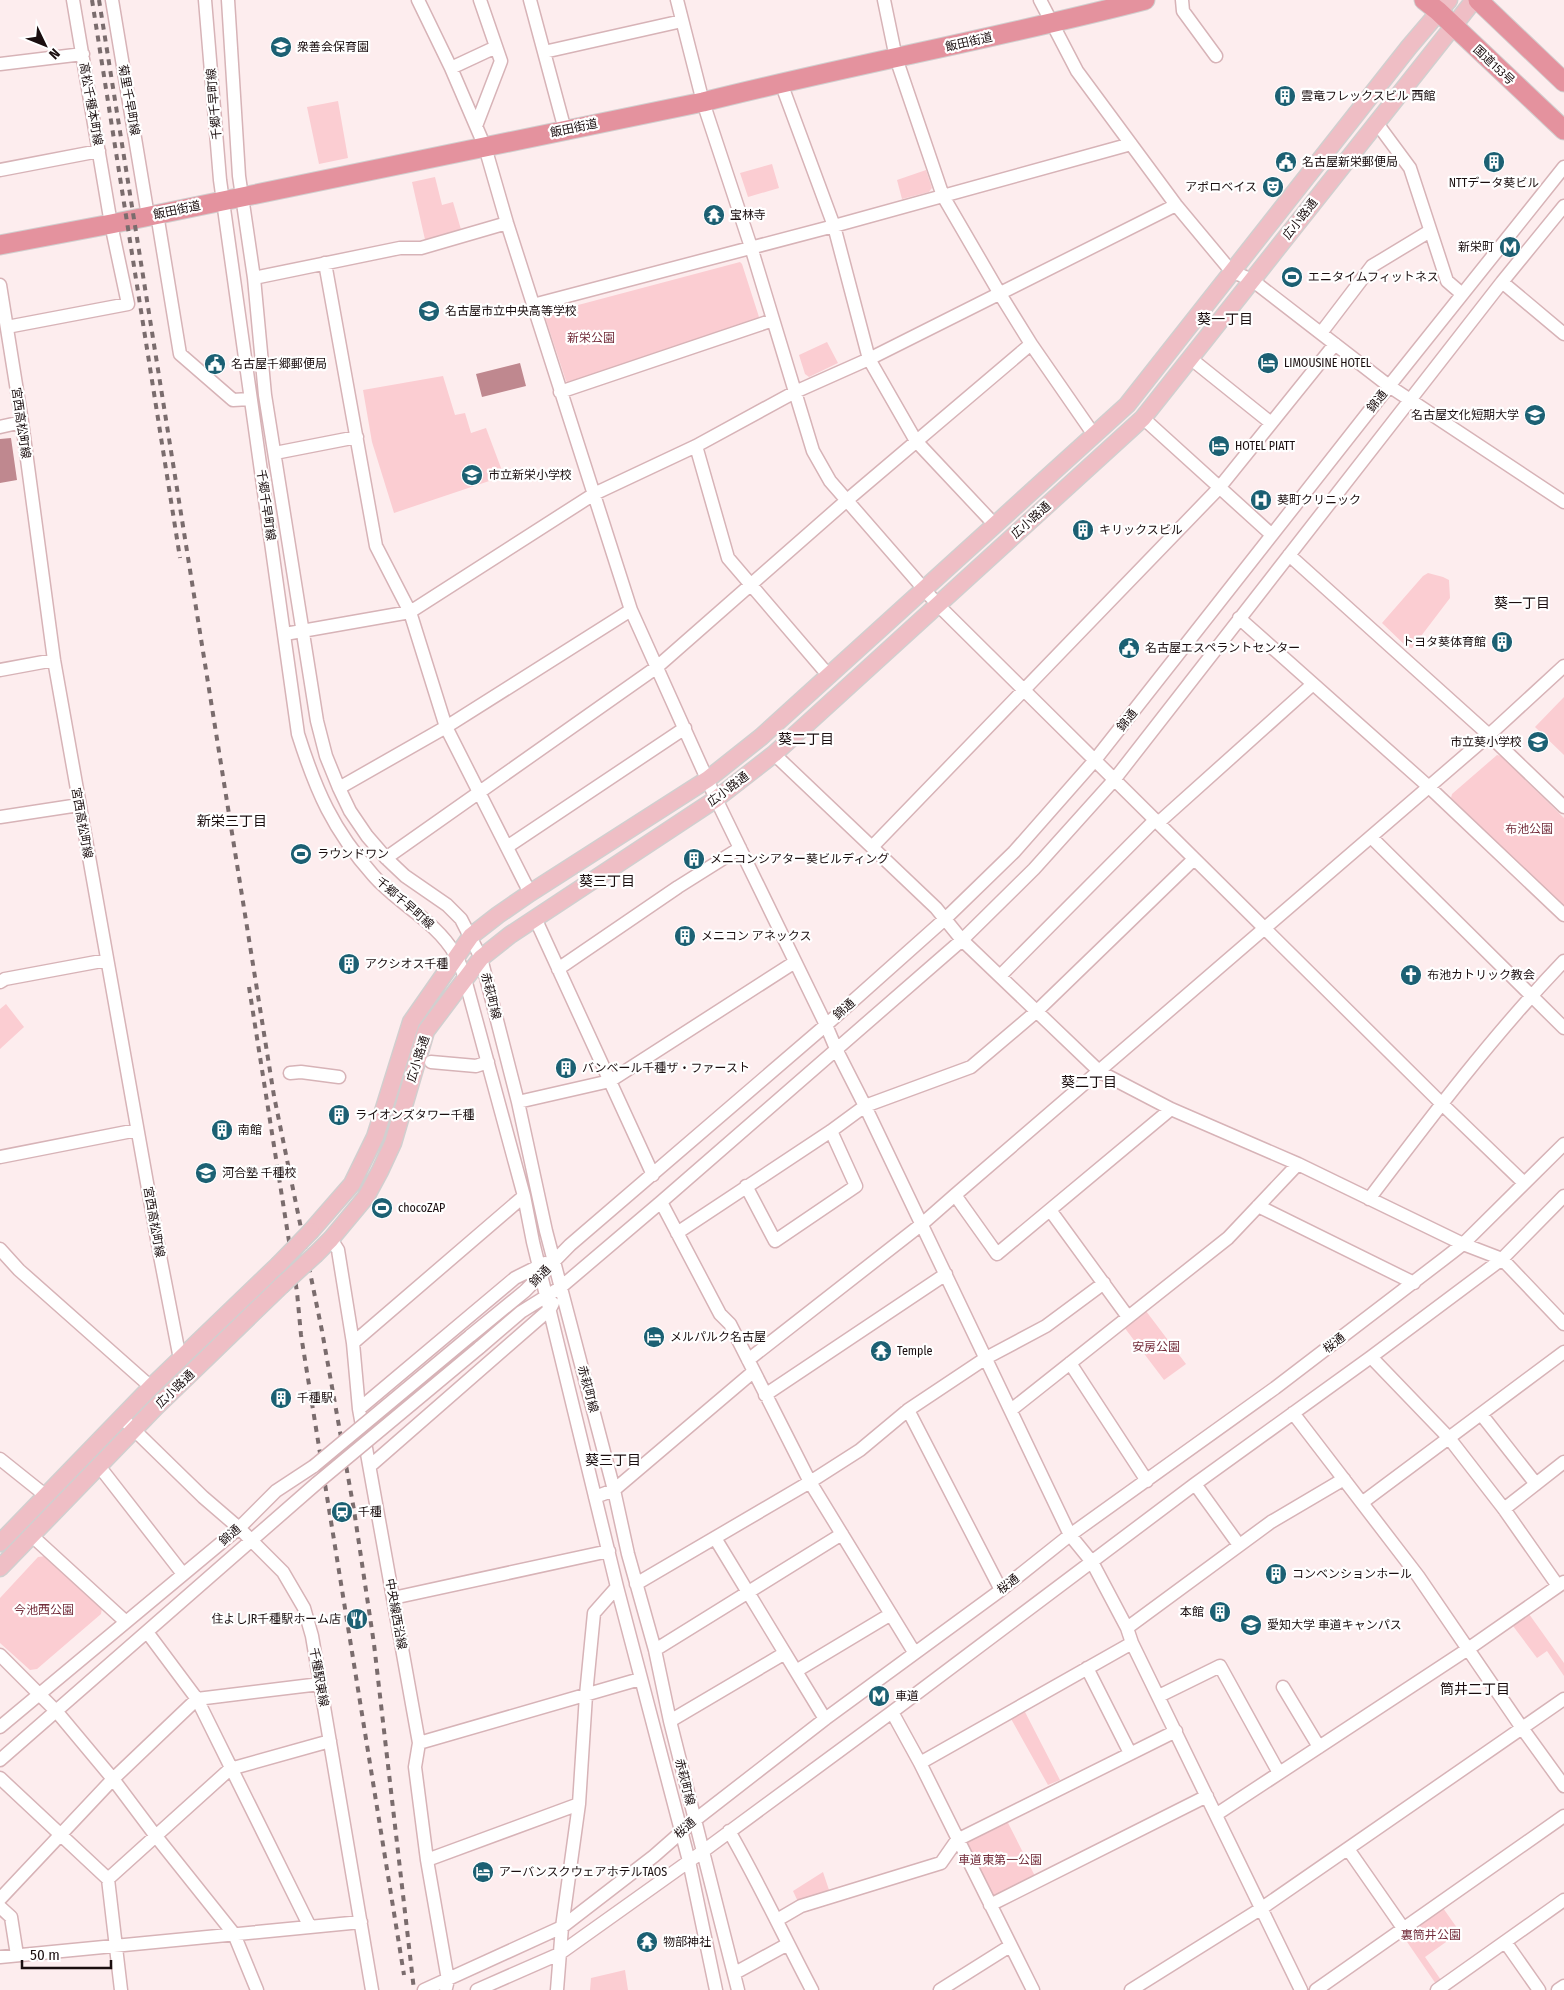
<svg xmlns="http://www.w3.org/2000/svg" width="1564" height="1990" font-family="'Fira Sans Condensed','Noto Sans JP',sans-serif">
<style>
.green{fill:#fbcdd2}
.water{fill:#bf888f}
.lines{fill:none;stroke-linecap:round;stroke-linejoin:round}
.minor-casing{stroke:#d7b3b7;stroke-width:15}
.major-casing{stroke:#d1cfcf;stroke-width:19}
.highway-casing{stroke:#d1cfcf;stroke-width:21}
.minor{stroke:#fff;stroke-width:12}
.major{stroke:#efbec5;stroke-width:16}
.highway{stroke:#e4929e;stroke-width:19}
.rail{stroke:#7a6c6d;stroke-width:4;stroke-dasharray:6 6;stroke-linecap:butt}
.minor-bridge-casing{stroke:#d7b3b7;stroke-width:15;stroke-linecap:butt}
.major-bridge-casing{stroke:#d1cfcf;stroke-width:19;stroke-linecap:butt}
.minor-bridge{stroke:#fff;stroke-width:12}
.major-bridge{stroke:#efbec5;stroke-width:16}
.labels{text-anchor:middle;stroke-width:4.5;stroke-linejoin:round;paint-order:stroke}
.street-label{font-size:12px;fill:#1a0e0f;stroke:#fff}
.poi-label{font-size:12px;fill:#1a0e0f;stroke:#fff;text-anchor:start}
.park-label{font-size:12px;fill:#742e3c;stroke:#fff}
.neighbourhood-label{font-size:14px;fill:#1a0e0f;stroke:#fff}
</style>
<rect width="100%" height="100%" fill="#fdedee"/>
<path class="green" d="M 338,101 L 348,158 L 319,164 L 307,107 Z
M 772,164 L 779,188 L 748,197 L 740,173 Z
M 926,170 L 932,188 L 929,192 L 902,199 L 897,180 Z
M 435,177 L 442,205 L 453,202 L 462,233 L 426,244 L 412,182 Z
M 740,262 L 742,264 L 759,317 L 756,319 L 569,384 L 566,381 L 545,317 L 548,313 Z
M 827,342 L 838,363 L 809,377 L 805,374 L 799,355 Z
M 443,376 L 455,415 L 465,413 L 471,433 L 486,428 L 504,476 L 394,513 L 372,442 L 363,390 Z
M 1428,573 L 1443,577 L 1449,580 L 1450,598 L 1412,648 L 1407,647 L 1382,623 L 1423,576 Z
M 1564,697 L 1564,755 L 1535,727 Z
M 1497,755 L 1501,756 L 1564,818 L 1564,907 L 1451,798 L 1452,794 Z
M 6,1004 L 24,1027 L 0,1049 L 0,1009 Z
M 1146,1311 L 1186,1364 L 1164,1380 L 1124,1327 Z
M 46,1556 L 102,1608 L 101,1614 L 37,1669 L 30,1670 L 0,1643 L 0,1598 L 38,1557 Z
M 1529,1614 L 1564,1663 L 1564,1676 L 1547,1651 L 1537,1658 L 1513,1626 Z
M 1024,1710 L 1060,1780 L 1048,1785 L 1010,1717 Z
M 1007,1821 L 1036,1878 L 993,1899 L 964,1841 Z
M 823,1872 L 830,1893 L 799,1904 L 793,1891 Z
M 1443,1908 L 1460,1932 L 1425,1957 L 1441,1980 L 1436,1984 L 1403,1936 Z
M 625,1970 L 628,1990 L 590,1990 L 591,1978 Z"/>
<path class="water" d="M 520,363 L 526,386 L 482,397 L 476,374 Z
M 11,438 L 17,480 L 0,483 L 0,439 Z"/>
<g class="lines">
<g class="minor-casing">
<path id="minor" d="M 112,0 L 148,216
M 205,0 L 220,180 L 298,734 C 316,791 333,830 373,875 C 398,904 435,920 455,954 C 460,961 462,971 465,979 L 524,1196 L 533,1242 L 617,1587 L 689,1861 L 716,1990
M 228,0 L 239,176 L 254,278 L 265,395 L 317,721 L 326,756 L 339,788 L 350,811 L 367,836 L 386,858 L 405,876 L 447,905 L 461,919 L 481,958 L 518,1102 L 546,1231 L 614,1490 L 628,1554 L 655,1650 L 670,1721 L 738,1990
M 418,0 L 451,68 L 485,147 L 507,223 L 631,610 L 716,799 L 826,1025 L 837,1051 L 865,1106 L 1070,1535 L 1092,1562 L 1127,1628 L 1132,1643 L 1301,1990
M 530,0 L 565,130
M 677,0 L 703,102 L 751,247 L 813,451 L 830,481 L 937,604 L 1441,1103 L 1524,1183
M 884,0 L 896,58 L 943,196 L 1000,294 L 1031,344 L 1094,435
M 1040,0 L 1077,71 L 1176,205 L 1231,271 L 1252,280 L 1389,386 L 1564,502
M 1182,0 L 1183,11 L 1216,56
M 544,52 L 682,21
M 0,64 L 83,54
M 451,68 L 496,47
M 781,83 L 834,226 L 869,359 L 916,441 L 994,524
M 1376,122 L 1410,168 L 1447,281 L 1462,294
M 476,126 L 501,61 L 480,0
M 0,170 L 99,151
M 157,214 L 180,354 L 233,400 L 250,399
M 325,263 L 376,546 L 410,612 L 446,727 L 530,893
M 254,278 L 400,248 L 421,248 L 507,223
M 1502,282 L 1564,334
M 0,285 L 22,422 L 54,660 L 160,1256 L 180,1359
M 533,305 L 834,226 L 1131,144
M 7,327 L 128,304 L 111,224 L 73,0
M 1321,333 L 1372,266 L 1430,231
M 1190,358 L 1271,423
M 560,392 L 773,320
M 1143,418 L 1272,535
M 0,427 L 22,422
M 696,446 L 728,558 L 829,676
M 275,453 L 357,437
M 1289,555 L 1489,735 L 1564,807
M 1239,618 L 1429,787 L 1564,915
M 285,634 L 410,612 L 594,494 L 696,446 L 795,392 L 869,359 L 1176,205
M 0,670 L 54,660
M 774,754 L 936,908 L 962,940 L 1100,1072 L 1171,1109 L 1298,1164 L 1463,1244 L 1502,1259 L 1564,1324
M 339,788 L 446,727 L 631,610
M 0,817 L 79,805
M 1158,823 L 1313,684
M 1371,837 L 1564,1028
M 507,847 L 685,728
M 872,847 L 1219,488 L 1335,344
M 386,858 L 657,667 L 846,501 L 1031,344
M 535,918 L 653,1175
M 558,969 L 678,887 L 740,848
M 1000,976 L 1155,820
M 0,982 L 5,979 L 107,960
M 431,1062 L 476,1066 L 488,1062
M 290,1073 L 301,1072 L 339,1077
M 518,1102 L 610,1081 L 795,962
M 0,1157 L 137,1130
M 746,1186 L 775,1241 L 856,1186 L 831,1131
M 955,1195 L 997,1254 L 1171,1109
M 1369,1199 C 1431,1117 1493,1035 1564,961
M 661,1202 L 720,1314 L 730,1324 L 810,1482 L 914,1652
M 1258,1206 L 1414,1283
M 1050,1210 L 1128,1317
M 677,1233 L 831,1131 L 865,1106 L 971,1067 L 1037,1011 L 1194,859
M 331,1239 L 338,1250 L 353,1343 L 359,1409 L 419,1743 L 415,1767 L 427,1860 L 448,1980 L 446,1988
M 0,1249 L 19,1270 L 151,1387
M 470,1336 L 525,1291 L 570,1245 L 826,1025 L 946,918 L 1014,852 L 1095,760 L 1389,386 L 1564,167
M 353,1343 L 524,1196
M 479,1348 L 521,1312 L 561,1287 L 661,1202 L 962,940 L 1034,869 L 1114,780 L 1502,282 L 1564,206
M 1371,1357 L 1449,1438 L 1504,1509 L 1558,1586
M 748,1360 L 922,1224 L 955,1195 L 1489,735 L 1564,666
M 1070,1363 L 1147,1481
M 765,1395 L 946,1274
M 359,1409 L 515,1278 L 545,1263
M 908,1410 L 1001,1590
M 1011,1410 L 1228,1238 L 1298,1164
M 1293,1413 L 1418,1576 L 1522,1728 L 1564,1786
M 1481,1414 L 1536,1484
M 121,1417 L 203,1497 L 239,1528 L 283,1572 L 304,1608 L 312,1636 L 372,1990
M 0,1459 L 45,1495
M 99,1466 L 183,1574
M 370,1466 L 550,1309 L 553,1303
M 1195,1484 L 1239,1545
M 595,1497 L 614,1490 L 753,1372
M 1363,1502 L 1564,1352
M 1504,1509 L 1564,1462
M 31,1535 L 126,1622
M 715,1538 L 825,1719
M 636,1584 L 810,1482 L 860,1450 L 908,1410 L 986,1358 L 1046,1326 L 1104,1283
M 393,1598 L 609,1551
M 1127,1628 L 1271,1522 L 1344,1479
M 147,1632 L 197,1699 L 310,1927
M 655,1650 L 842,1534
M 0,1655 L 57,1712 L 113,1779 L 155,1835 L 234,1934 L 257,1990
M 1087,1668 L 1130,1753
M 796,1671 L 891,1614
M 1283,1687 L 1319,1747
M 1159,1696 L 1220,1666 L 1279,1773
M 892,1712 L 920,1763 L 1033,1990
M 670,1721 L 785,1653
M 0,1727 L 239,1528 L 276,1491 L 314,1466
M 419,1743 L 640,1679
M 0,1760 L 317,1483
M 920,1763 L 1132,1643
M 0,1778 L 108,1879 L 121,1990
M 1217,1814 L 1468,1649 L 1564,1582
M 729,1831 C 759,1883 784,1937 812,1990
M 1348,1849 L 1403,1928
M 427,1860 L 579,1804
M 108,1879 L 230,1769 L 330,1741
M 0,1899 L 113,1779 L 197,1699 L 320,1684
M 990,1905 L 1207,1796
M 0,1907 L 11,1917 L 17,1955
M 777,1920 L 801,1906 L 941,1863 L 957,1840 L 1176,1731
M 1506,1943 L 1539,1990
M 0,1957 L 361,1922
M 735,1973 L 788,1944
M 424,1990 L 562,1927 L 654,1856 L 695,1820 L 825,1719 L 1001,1590 L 1070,1535 L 1275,1388 L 1445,1258 L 1463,1244 L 1564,1144
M 477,1990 L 559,1954 L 702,1852 L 892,1712 L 1195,1484 L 1371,1357 L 1502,1259 L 1564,1196
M 557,1990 L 562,1927 L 579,1804 L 586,1695 L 594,1613 L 617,1587
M 940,1990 L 1010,1946
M 1131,1990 L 1262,1908 L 1564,1699
M 1316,1990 L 1564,1816
M 1437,1990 L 1564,1900
M 1558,1990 L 1564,1986"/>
</g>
<g class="major-casing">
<path id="major" d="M 311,1231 L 352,1184 L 375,1137 L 411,1022 L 471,936 L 498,915 L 530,893 L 708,779 L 761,737 L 1127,405 L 1409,47 L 1449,0
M 316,1254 L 331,1239 L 366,1197 L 380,1171 L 393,1143 L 426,1031 L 481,958 L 510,935 L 716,799 L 774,754 L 1143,418 L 1474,0
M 0,1543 L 151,1387 L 278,1265
M 0,1568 L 156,1407 L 281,1286"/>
</g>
<g class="highway-casing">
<path id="highway" d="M 1424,0 L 1438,11 L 1564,130
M 1478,0 L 1564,82
M 0,245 L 111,224 L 703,102 C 850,65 999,38 1145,0"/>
</g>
<use href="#minor" class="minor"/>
<use href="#major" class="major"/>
<use href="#highway" class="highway"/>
<path class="rail" d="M 92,0 L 180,558
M 99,0 L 274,1096 L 322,1331 L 354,1510 L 374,1644 L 414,1990
M 249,987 L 297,1292 L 301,1335 L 404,1975"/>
<g class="minor-bridge-casing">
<path id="minor-bridge" d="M 314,1466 L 470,1336
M 317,1483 L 479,1348"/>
</g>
<g class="major-bridge-casing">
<path id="major-bridge" d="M 278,1265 L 311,1231
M 281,1286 L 316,1254"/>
</g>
<use href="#minor-bridge" class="minor-bridge"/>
<use href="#major-bridge" class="major-bridge"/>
</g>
<defs>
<g id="school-disc" transform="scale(1.125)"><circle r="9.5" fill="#1c6073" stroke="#fff"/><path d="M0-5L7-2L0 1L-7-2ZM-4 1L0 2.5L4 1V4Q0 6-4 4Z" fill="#fff"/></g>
<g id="building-disc" transform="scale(1.125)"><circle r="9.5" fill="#1c6073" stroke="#fff"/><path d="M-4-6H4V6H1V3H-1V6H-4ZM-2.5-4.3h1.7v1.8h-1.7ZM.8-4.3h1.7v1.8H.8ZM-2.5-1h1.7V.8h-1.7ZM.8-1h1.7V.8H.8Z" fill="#fff"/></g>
<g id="civic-disc" transform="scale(1.125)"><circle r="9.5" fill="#1c6073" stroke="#fff"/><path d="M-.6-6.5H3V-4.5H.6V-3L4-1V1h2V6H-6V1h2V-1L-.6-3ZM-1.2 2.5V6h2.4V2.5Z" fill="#fff"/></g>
<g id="theatre-disc" transform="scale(1.125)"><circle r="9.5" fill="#1c6073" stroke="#fff"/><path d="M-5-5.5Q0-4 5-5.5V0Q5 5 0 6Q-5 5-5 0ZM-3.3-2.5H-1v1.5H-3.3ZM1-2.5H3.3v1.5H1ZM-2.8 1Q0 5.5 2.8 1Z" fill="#fff"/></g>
<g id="temple-disc" transform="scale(1.125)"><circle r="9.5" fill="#1c6073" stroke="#fff"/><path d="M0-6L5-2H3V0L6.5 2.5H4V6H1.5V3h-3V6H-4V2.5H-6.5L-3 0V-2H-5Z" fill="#fff"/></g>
<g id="metro-disc" transform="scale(1.125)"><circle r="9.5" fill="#1c6073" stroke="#fff"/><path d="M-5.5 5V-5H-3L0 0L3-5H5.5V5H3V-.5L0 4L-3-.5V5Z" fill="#fff"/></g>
<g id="stadium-disc" transform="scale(1.125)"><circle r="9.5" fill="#1c6073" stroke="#fff"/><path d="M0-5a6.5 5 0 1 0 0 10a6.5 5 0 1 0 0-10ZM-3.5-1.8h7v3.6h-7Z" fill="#fff"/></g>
<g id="hotel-disc" transform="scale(1.125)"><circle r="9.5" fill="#1c6073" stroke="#fff"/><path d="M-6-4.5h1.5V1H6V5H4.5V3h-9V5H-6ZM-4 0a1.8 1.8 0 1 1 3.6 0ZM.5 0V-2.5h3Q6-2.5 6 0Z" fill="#fff"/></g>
<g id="university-disc" transform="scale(1.125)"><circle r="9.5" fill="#1c6073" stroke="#fff"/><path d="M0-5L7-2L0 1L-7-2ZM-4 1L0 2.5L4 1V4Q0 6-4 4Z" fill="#fff"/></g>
<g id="hospital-disc" transform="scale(1.125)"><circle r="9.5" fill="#1c6073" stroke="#fff"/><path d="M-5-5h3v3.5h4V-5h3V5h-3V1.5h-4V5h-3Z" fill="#fff"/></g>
<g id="church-disc" transform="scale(1.125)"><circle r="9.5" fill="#1c6073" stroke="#fff"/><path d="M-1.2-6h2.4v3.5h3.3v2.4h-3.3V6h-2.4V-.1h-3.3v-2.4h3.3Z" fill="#fff"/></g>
<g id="station-disc" transform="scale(1.125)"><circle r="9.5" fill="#1c6073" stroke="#fff"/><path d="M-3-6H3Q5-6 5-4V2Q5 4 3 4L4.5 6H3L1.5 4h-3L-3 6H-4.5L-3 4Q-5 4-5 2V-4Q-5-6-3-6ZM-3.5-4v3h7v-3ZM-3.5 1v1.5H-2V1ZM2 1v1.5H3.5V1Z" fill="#fff"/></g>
<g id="restaurant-disc" transform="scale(1.125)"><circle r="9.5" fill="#1c6073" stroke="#fff"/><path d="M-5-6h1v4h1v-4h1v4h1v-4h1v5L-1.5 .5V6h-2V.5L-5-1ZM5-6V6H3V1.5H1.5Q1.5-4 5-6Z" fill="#fff"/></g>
</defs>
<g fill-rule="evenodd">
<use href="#school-disc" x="281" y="47"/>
<use href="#building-disc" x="1285" y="96"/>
<use href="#civic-disc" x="1286" y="162"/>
<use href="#building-disc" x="1494" y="162"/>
<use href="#theatre-disc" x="1273" y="187"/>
<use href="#temple-disc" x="714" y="215"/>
<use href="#metro-disc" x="1510" y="247"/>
<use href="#stadium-disc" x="1292" y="277"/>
<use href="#school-disc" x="429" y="311"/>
<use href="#hotel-disc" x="1268" y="363"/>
<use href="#civic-disc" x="215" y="364"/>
<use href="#university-disc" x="1535" y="415"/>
<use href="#hotel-disc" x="1219" y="446"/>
<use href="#school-disc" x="472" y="475"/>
<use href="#hospital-disc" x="1261" y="500"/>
<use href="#building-disc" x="1083" y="530"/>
<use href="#building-disc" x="1502" y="642"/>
<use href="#civic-disc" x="1129" y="648"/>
<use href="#school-disc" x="1538" y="742"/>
<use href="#stadium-disc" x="301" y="854"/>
<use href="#building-disc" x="694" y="859"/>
<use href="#building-disc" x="685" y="936"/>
<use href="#building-disc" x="349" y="964"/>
<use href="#church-disc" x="1411" y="975"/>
<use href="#building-disc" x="566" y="1068"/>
<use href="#building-disc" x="339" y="1115"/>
<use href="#building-disc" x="222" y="1130"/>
<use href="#school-disc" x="206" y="1173"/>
<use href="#stadium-disc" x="382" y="1208"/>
<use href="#hotel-disc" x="654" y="1337"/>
<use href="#temple-disc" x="881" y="1351"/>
<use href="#building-disc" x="281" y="1398"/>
<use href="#station-disc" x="342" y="1512"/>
<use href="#building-disc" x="1276" y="1574"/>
<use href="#building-disc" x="1220" y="1612"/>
<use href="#restaurant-disc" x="357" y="1619"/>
<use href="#university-disc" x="1251" y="1625"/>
<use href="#metro-disc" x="879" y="1696"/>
<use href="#hotel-disc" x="483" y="1872"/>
<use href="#temple-disc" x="647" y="1942"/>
</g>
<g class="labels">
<g class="street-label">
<text transform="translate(969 42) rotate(-13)" y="4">飯田街道</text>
<text transform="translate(1494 65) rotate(43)" y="4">国道153号</text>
<text transform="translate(129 100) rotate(80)" y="4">菊里千早町線</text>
<text transform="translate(91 104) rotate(80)" y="4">高松千種本町線</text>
<text transform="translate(214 104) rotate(-95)" y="4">千郷千早町線</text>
<text transform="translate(574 128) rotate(-12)" y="4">飯田街道</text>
<text transform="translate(177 210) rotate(-12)" y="4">飯田街道</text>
<text transform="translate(1300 219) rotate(-52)" y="4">広小路通</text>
<text transform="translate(1377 401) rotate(-52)" y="4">錦通</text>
<text transform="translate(21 423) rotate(82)" y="4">宮西高松町線</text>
<text transform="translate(266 505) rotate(82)" y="4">千郷千早町線</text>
<text transform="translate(1031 520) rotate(-42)" y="4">広小路通</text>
<text transform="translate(1127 720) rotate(-52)" y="4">錦通</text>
<text transform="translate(728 789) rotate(-37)" y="4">広小路通</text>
<text transform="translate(82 823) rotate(80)" y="4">宮西高松町線</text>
<text transform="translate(405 903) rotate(41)" y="4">千郷千早町線</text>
<text transform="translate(491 996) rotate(76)" y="4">赤萩町線</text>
<text transform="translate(844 1009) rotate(-42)" y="4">錦通</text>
<text transform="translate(418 1059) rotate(-72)" y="4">広小路通</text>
<text transform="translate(154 1222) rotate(80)" y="4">宮西高松町線</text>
<text transform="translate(540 1276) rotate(-46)" y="4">錦通</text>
<text transform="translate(1334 1343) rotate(-38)" y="4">桜通</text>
<text transform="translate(175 1389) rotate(-44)" y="4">広小路通</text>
<text transform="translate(588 1389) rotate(75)" y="4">赤萩町線</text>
<text transform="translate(230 1535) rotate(-41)" y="4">錦通</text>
<text transform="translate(1008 1584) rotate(-38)" y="4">桜通</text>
<text transform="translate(396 1614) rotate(80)" y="4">中央線西沿線</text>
<text transform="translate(319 1677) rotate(80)" y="4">千種駅東線</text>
<text transform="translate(685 1782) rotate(76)" y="4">赤萩町線</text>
<text transform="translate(685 1828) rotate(-41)" y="4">桜通</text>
</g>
<g class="poi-label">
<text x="297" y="51">衆善会保育園</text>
<text x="1301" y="100">雲竜フレックスビル 西館</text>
<text x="1302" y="166">名古屋新栄郵便局</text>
<text x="1494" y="187" text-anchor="middle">NTTデータ葵ビル</text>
<text x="1257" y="191" text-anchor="end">アポロベイス</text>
<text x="730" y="219">宝林寺</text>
<text x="1494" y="251" text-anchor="end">新栄町</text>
<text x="1308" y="281">エニタイムフィットネス</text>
<text x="445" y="315">名古屋市立中央高等学校</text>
<text x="1284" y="367">LIMOUSINE HOTEL</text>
<text x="231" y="368">名古屋千郷郵便局</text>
<text x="1519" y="419" text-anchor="end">名古屋文化短期大学</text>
<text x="1235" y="450">HOTEL PIATT</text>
<text x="488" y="479">市立新栄小学校</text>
<text x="1277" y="504">葵町クリニック</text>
<text x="1099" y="534">キリックスビル</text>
<text x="1486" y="646" text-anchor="end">トヨタ葵体育館</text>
<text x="1145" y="652">名古屋エスペラントセンター</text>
<text x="1522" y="746" text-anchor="end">市立葵小学校</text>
<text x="317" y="858">ラウンドワン</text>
<text x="710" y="863">メニコンシアター葵ビルディング</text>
<text x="701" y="940">メニコン アネックス</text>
<text x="365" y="968">アクシオス千種</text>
<text x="1427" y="979">布池カトリック教会</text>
<text x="582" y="1072">バンベール千種ザ・ファースト</text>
<text x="355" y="1119">ライオンズタワー千種</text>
<text x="238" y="1134">南館</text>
<text x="222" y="1177">河合塾 千種校</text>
<text x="398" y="1212">chocoZAP</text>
<text x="670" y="1341">メルパルク名古屋</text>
<text x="897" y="1355">Temple</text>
<text x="297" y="1402">千種駅</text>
<text x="358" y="1516">千種</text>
<text x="1292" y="1578">コンベンションホール</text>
<text x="1204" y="1616" text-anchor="end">本館</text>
<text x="341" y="1623" text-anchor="end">住よしJR千種駅ホーム店</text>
<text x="1267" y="1629">愛知大学 車道キャンパス</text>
<text x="895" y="1700">車道</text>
<text x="499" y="1876">アーバンスクウェアホテルTAOS</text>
<text x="663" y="1946">物部神社</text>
</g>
<g class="park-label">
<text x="591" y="342">新栄公園</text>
<text x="1529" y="833">布池公園</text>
<text x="1156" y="1351">安房公園</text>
<text x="44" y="1614">今池西公園</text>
<text x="1000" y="1864">車道東第一公園</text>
<text x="1431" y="1939">裏筒井公園</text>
</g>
<g class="neighbourhood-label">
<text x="1225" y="324">葵一丁目</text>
<text x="1522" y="608">葵一丁目</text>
<text x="806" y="744">葵二丁目</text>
<text x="232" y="826">新栄三丁目</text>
<text x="607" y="886">葵三丁目</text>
<text x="1089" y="1087">葵二丁目</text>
<text x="613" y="1465">葵三丁目</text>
<text x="1475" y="1694">筒井二丁目</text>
</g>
</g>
<g transform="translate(45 45) rotate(133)" stroke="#ffffff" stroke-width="4" paint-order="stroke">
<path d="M0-4L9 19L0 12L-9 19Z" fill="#1a0e0f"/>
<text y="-8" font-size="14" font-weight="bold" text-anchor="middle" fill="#1a0e0f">N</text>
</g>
<path d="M22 1960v8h89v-8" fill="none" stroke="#1a0e0f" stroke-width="2.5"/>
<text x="30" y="1960" font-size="15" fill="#1a0e0f" stroke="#ffffff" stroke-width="4" paint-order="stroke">50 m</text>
</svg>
